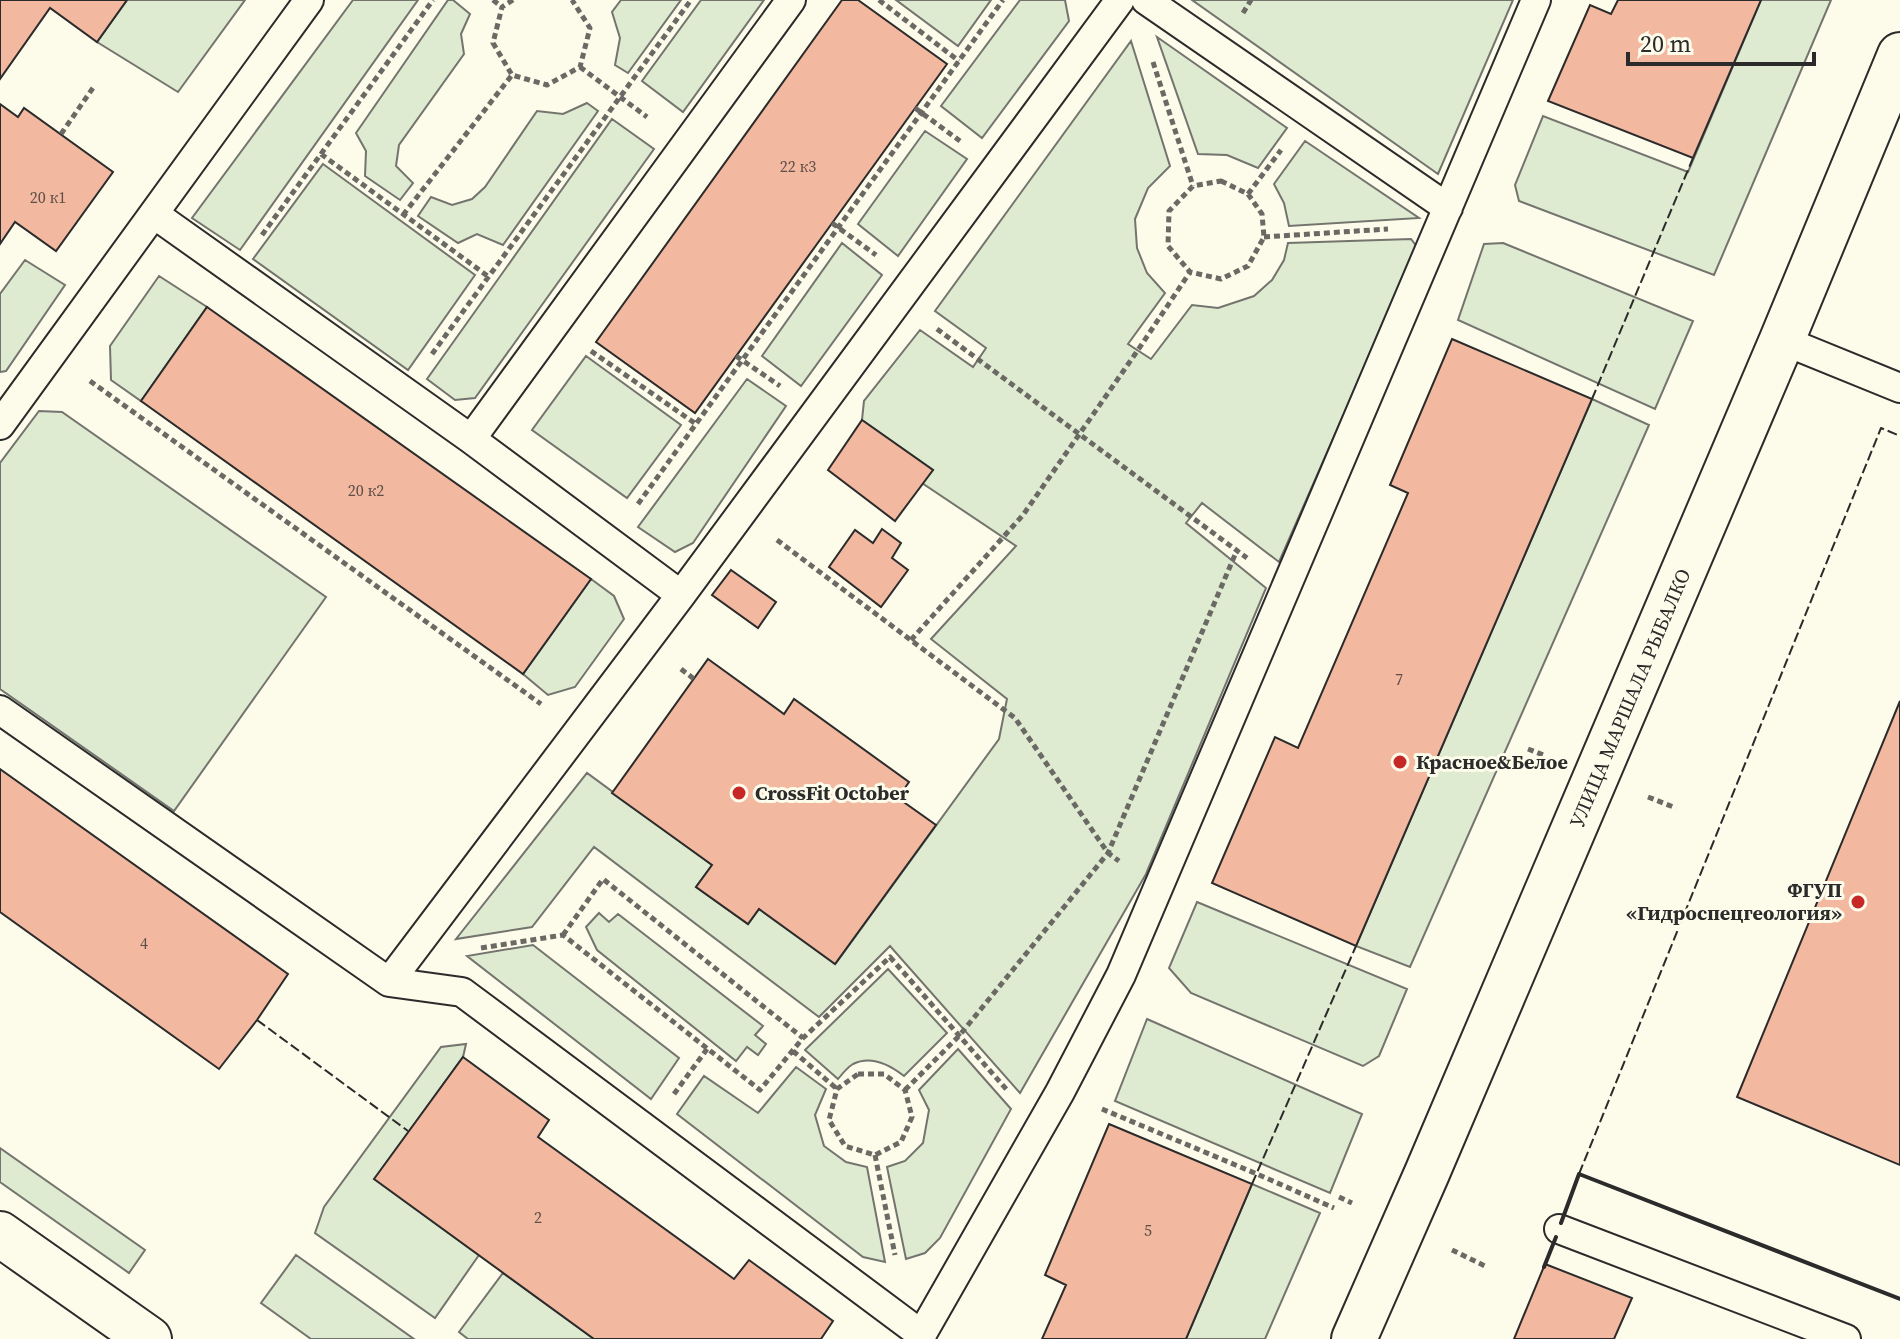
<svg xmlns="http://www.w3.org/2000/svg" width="1900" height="1339" font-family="'Source Serif 4',serif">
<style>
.green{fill:#deebd1;stroke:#74746e;stroke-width:2}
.building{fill:#f2b8a0;stroke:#2b2b2b;stroke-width:2}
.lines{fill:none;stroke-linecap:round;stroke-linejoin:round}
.service-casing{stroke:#2b2b2b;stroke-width:32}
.minor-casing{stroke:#2b2b2b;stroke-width:48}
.tertiary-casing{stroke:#2b2b2b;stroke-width:48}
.path{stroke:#6a6964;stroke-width:5;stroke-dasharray:6 4;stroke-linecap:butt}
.service{stroke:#fdfbea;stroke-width:28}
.minor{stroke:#fdfbea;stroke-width:44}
.tertiary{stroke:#fdfbea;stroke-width:44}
.fence{stroke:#2b2b2b;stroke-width:2;stroke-dasharray:10 4;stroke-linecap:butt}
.wall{stroke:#2b2b2b;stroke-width:4}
.poi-dot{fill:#c62828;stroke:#fdfbea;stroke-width:3}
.labels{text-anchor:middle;stroke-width:6;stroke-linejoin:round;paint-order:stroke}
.number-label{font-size:16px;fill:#5d4e48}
.street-label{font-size:20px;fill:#2b2b2b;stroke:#fdfbea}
.poi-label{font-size:20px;font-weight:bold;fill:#2b2b2b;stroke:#fdfbea;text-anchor:start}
</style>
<rect width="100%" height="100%" fill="#fdfbea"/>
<path class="green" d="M 127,0 L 245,0 L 178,92 L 97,42 Z
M 353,0 L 418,0 L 240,250 L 192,218 Z
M 448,0 L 453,0 L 470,14 L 461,34 L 464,54 L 399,145 L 396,166 L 413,183 L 400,200 L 365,176 L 366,151 L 356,133 Z
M 621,0 L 681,0 L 628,73 L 615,65 L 620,38 L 612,12 Z
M 701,0 L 764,0 L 683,112 L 642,81 Z
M 896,0 L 991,0 L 958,46 Z
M 1020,0 L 1065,0 L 1069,21 L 982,138 L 941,106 Z
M 1192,0 L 1513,0 L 1438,174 Z
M 1761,0 L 1831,0 L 1714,275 L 1519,201 L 1515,185 L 1543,116 L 1688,172 Z
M 1157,37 L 1287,128 L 1258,168 L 1227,155 L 1198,154 Z
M 1131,41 L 1170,166 L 1148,188 L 1135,219 L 1137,248 L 1147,273 L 1165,293 L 1128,344 L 1151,359 L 1192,305 L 1218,308 L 1254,296 L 1272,280 L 1284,260 L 1288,243 L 1411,239 L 1417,247 L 1279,562 L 1202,503 L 1186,523 L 1266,588 L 1146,874 L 1020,1093 L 890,946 L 819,1017 L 594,847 L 532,927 L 456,939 L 587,773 L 712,865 L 696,887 L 748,924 L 759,909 L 836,963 L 999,739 L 1007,699 L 931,639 L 1016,546 L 922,483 L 933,470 L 862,420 L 864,401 L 920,330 L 973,367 L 986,348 L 935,311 Z
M 587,103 L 598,111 L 503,245 L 477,234 L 458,243 L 418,216 L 431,197 L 452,205 L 472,199 L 485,187 L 537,111 L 563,114 Z
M 612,119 L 654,149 L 475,398 L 455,400 L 427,379 Z
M 925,131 L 967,159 L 898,256 L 858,224 Z
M 1305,141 L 1419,218 L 1289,226 L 1284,203 L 1274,184 Z
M 323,164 L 475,275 L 408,370 L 253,259 Z
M 842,243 L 882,275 L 801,386 L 762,356 Z
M 1503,243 L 1693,321 L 1655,409 L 1458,320 L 1484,244 Z
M 25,260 L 65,285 L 6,371 L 0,372 L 0,294 Z
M 159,276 L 207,307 L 141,401 L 111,380 L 110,346 Z
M 586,356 L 681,425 L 627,498 L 532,430 Z
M 747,379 L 786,406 L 693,543 L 675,552 L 638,527 Z
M 1592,399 L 1649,425 L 1410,967 L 1356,946 Z
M 39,411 L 62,412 L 326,597 L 174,811 L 0,689 L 0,463 Z
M 591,579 L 614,596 L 624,619 L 575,687 L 548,695 L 523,674 Z
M 1197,902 L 1407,989 L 1379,1056 L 1363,1066 L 1191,993 L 1169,968 Z
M 599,913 L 609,922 L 618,914 L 763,1026 L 755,1035 L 766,1044 L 758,1055 L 747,1047 L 736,1061 L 597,950 L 586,927 Z
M 533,945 L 679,1058 L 651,1099 L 467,956 Z
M 888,969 L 947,1033 L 904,1076 C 890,1065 871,1055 853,1064 C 848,1067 842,1074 838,1079 L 805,1050 Z
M 1147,1019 L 1362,1114 L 1330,1193 L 1115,1101 Z
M 466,1044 L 463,1057 L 375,1179 L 479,1255 L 435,1318 L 315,1233 L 324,1207 L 441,1047 Z
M 958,1049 L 1011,1109 L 940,1238 L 925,1253 L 906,1259 L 887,1167 L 905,1161 L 923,1143 L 929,1110 L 919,1090 Z
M 796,1067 L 826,1089 L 815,1115 L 824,1146 L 846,1162 L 867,1167 L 885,1262 L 863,1257 L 677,1114 L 704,1076 L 758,1113 Z
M 0,1148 L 145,1250 L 129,1273 L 0,1182 Z
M 1252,1184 L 1320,1213 L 1265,1339 L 1186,1339 Z
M 296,1255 L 414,1339 L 311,1339 L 261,1303 Z
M 503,1273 L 594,1339 L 468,1339 L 459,1332 Z"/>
<path class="building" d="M 0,0 L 127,0 L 97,42 L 50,8 L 0,79 Z
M 842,0 L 858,0 L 947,64 L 695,413 L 596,342 Z
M 1618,0 L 1761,0 L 1693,158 L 1548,101 L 1590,5 L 1611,14 Z
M 0,104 L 18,117 L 24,108 L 113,172 L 56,251 L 15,222 L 0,244 Z
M 207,307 L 591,579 L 523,674 L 141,401 Z
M 1452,339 L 1592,399 L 1356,946 L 1212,883 L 1275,737 L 1298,748 L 1408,493 L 1390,485 Z
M 862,420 L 933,470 L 895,521 L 828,470 Z
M 882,529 L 901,543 L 892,558 L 908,570 L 881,607 L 829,567 L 855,530 L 873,543 Z
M 731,570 L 776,602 L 758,628 L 712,595 Z
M 708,659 L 784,714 L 794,699 L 909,782 L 898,798 L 936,825 L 835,964 L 759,909 L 748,924 L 696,887 L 712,865 L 612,793 Z
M 1900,701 L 1900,1165 L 1737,1097 Z
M 0,769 L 288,974 L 257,1020 L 219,1069 L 0,912 Z
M 463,1057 L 549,1120 L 538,1137 L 734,1279 L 749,1260 L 833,1321 L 821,1339 L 594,1339 L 374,1179 Z
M 1109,1124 L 1252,1184 L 1186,1339 L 1042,1339 L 1066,1285 L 1045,1275 Z
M 1545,1264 L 1632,1298 L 1614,1339 L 1514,1339 Z"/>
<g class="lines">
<g class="service-casing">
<path id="service" d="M 1146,0 L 1448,208
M 154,214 L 471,439 L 681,595
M 1782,340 L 1900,388
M 0,425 L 309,0
M 471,439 L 791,0
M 0,710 L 389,982 L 462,992 L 922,1335
M 389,982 L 681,595 L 1120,0
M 1559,1229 L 1846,1339
M 919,1339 L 1060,1092 L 1121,975 L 1536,0"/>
</g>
<g class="minor-casing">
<path id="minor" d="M 0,1234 L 149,1339"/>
</g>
<g class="tertiary-casing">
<path id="tertiary" d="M 1354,1339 L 1427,1173 L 1782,340 L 1900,55"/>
</g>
<path class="path" d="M 493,0 L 502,7
M 513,0 L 502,7 L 493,43 L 512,75 L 547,85 L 580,67 L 590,28 L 572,0
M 879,0 L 959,61
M 1243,13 L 1251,0
M 1153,62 L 1193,186
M 580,67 L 647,117
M 915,108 L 960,141
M 61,134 L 95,85
M 321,154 L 489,277
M 1221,181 L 1248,194 L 1262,214 L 1264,237 L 1248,266 L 1221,279 L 1190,272 L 1168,246 L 1169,211 L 1193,186 Z
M 1248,194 L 1281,150
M 403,215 L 512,75
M 832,223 L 876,255
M 262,235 L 433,0
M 1264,237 L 1388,229
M 937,329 L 1247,558
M 591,351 L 696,424
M 432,354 L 691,0
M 736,356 L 780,386
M 90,381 L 541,704
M 638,504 L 1003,0
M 777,540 L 1015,718 L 1108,853 L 1119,861
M 911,640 L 1023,515 L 1138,350 L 1190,272
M 681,669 L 694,679
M 1528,749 L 1546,756
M 1648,797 L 1676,808
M 563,935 L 603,879 L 803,1038
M 481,948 L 563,935 L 760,1090 L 803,1038 L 890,957 L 1007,1090
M 793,1051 L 837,1089
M 858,1074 L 884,1074 L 905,1090 L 912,1117 L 901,1142 L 875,1155 L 845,1146 L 829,1120 L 837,1089 Z
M 905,1090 L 959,1036 L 1108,853 L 1237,550
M 674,1094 L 707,1049
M 1102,1109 L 1257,1174 L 1334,1208
M 875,1155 L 895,1255
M 1339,1197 L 1352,1203
M 1452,1250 L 1487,1267"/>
<use href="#service" class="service"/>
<use href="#minor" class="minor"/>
<use href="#tertiary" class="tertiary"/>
<path class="fence" d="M 1592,399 L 1693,158
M 257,1020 L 408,1131
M 1579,1174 L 1881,428 L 1900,436
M 1252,1184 L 1356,946"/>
<path class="wall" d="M 1561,1223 L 1579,1174 L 1900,1299
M 1544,1267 L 1556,1237"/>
</g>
<g class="poi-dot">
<circle cx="1400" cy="762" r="8"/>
<circle cx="739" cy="793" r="8"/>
<circle cx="1858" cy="902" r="8"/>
</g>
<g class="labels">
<g class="number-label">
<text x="798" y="172">22 к3</text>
<text x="48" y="203">20 к1</text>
<text x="366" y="496">20 к2</text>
<text x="1399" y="685">7</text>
<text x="144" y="949">4</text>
<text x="538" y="1223">2</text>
<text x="1148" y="1236">5</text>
</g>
<g class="street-label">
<text transform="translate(1630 698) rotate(-67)" y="7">УЛИЦА МАРШАЛА РЫБАЛКО</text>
</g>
<g class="poi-label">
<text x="1416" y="769">Красное&amp;Белое</text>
<text x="755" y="800">CrossFit October</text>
<text x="1842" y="897" text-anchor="end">ФГУП<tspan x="1842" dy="23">«Гидроспецгеология»</tspan></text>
</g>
</g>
<path d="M1628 52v12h186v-12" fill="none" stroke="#2b2b2b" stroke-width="4"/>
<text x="1640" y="52" font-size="24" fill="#2b2b2b" stroke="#fdfbea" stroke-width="6" paint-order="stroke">20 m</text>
</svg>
